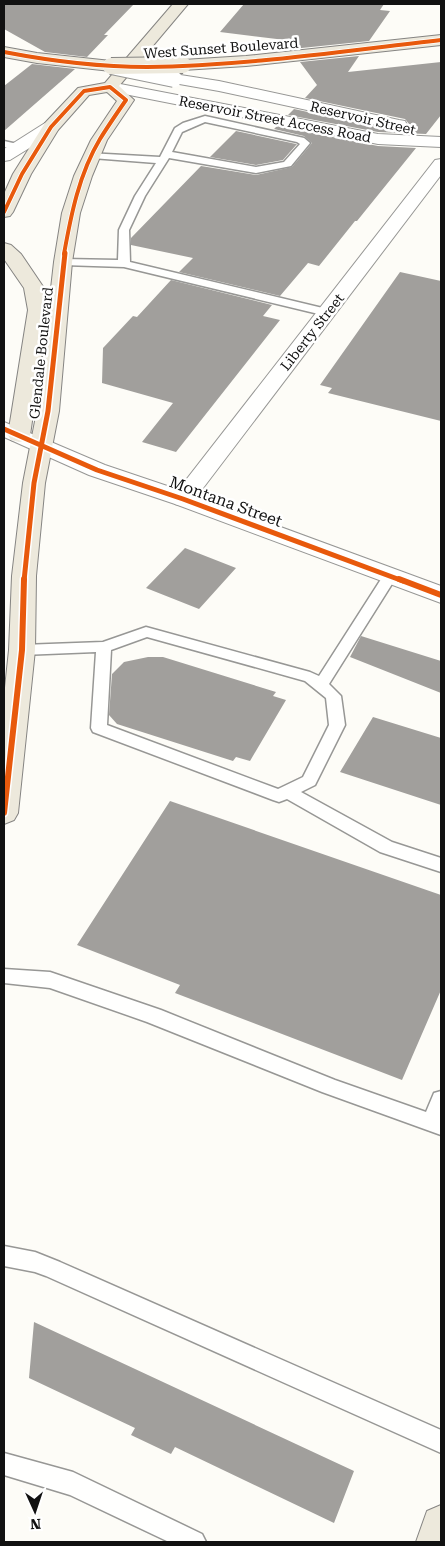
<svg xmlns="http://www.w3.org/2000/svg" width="445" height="1546" font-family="'Roboto Serif',serif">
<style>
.building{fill:#a19f9c}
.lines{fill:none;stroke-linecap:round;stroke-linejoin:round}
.service-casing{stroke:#979795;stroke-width:3}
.minor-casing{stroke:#979795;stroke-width:2}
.tertiary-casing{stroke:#979795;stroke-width:2}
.primary-casing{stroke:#858482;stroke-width:2}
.service{fill:#fffffe;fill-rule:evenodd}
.minor{fill:#fffffe;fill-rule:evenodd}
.tertiary{fill:#fffffe;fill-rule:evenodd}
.primary{fill:#ede9dc;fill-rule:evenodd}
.tertiary-bridge-casing{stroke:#979795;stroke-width:18;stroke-linecap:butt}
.primary-bridge-casing{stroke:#858482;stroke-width:18;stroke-linecap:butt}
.tertiary-bridge{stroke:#fffffe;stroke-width:16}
.primary-bridge{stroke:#ede9dc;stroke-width:16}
.cycleway-far2-casing{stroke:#fff;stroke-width:5.5}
.cycleway-far1-casing{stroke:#fff;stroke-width:8}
.cycleway-casing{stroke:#fff;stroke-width:9}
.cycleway-far2{stroke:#e8590c;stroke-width:4}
.cycleway-far1{stroke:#e8590c;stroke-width:5}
.cycleway{stroke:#e8590c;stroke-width:6}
.labels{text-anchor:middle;stroke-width:5;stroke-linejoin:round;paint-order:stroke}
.far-street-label{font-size:14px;fill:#111;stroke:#fff}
.street-label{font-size:16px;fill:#111;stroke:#fff}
</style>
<rect width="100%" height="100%" fill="#fdfcf7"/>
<path class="building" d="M 4,4 L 134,4 L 104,35 L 108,35 L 87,57 L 45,52 L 4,29 Z
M 244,4 L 384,4 L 380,10 L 390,11 L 369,41 L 292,49 L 285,40 L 220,32 Z
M 359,56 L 348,72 L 441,62 L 441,115 L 426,134 L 378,132 L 288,115 L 294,109 L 399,132 L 407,130 L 409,124 L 405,119 L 305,98 L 317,85 L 300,62 Z
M 32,64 L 75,69 L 4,131 L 4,86 Z
M 277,126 L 378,146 L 416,148 L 357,221 L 355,221 L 319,266 L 308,263 L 280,296 L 179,272 L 193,258 L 131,245 L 131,238 L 201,166 L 256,175 L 292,167 L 312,143 L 304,136 L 274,129 Z
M 236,131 L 296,144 L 297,144 L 283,160 L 256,165 L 210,157 Z
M 400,272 L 441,281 L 441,421 L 328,393 L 332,388 L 320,385 Z
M 171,280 L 272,305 L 263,316 L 280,320 L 176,452 L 142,442 L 173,403 L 102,383 L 103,348 L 133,316 L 137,317 Z
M 185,548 L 236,568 L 199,609 L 146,588 Z
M 361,636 L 441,661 L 441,693 L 350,657 Z
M 148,657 L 163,657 L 276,692 L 273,696 L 286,700 L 250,761 L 236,757 L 233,761 L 117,724 L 109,715 L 112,674 L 124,662 Z
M 373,717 L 441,738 L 441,805 L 340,772 Z
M 170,801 L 441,895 L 441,990 L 402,1080 L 175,993 L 180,985 L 77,945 Z
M 34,1322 L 354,1471 L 334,1523 L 175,1447 L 171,1454 L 131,1435 L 135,1428 L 29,1378 Z"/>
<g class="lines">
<g class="service-casing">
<path id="service" d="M 205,116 L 304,138 L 310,143 L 291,166 L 256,173 L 169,158 L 145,196 L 129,230 L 130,262 L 331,310 L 333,312 L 331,314 L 327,316 L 124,267 L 63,265 L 57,262 L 63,259 L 118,260 L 119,230 L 135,196 L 156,163 L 92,158 L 87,155 L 88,153 L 160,157 L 175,128 L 183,123 ZM 205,122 L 297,142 L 300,144 L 284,162 L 256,167 L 172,152 L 182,132 Z
M 4,141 L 22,145 L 23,147 L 18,150 L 4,147 Z
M 390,571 L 395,573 L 397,576 L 329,684 L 341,696 L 345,725 L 315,785 L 301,792 L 392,842 L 441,858 L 441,872 L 380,852 L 287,799 L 279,802 L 273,800 L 93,732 L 91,728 L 96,652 L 22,655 L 17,654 L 14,650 L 17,646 L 22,645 L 103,642 L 146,627 L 310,672 L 319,676 L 385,573 ZM 147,637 L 305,681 L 326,698 L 329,725 L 303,777 L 278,789 L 107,725 L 111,650 Z
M 4,969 L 50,972 L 161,1010 L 335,1080 L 426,1112 L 434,1093 L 441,1091 L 441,1135 L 322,1092 L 147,1022 L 50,988 L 4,983 Z
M 4,1246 L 35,1252 L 60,1262 L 441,1430 L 441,1453 L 46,1276 L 35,1272 L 4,1266 Z
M 4,1453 L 73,1472 L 202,1534 L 206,1542 L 169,1542 L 70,1495 L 4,1475 Z"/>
</g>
<g class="minor-casing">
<path id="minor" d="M 51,122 L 57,123 L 59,127 L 57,131 L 10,160 L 4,161 L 4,149 L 45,123 Z
M 441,159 L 441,175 L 191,504 L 183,506 L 175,504 L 172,499 L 175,494 L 435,160 Z"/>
</g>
<g class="tertiary-casing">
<path id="tertiary" d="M 174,74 L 219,81 L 399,120 L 405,121 L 407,125 L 405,129 L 399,130 L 219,91 L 168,82 L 166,79 L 168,76 Z
M 110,82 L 378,134 L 441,137 L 441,147 L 378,144 L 104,90 L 102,87 L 104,84 Z
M 4,422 L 105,465 L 191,494 L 441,586 L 441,603 L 175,504 L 89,475 L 4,437 Z"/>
</g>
<g class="primary-casing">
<path id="primary" d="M 173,4 L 188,4 L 119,86 L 134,100 L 107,140 L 92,176 L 80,213 L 72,262 L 59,411 L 45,483 L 36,576 L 35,650 L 18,813 L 14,820 L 4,824 L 4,697 L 9,650 L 12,576 L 23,483 L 37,411 L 54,262 L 62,213 L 74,176 L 91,140 L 117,101 L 107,92 L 89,95 L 58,130 L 31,174 L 13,212 L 10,216 L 4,217 L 4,194 L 13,174 L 45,123 L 78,88 L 105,83 Z
M 441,35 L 441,45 L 246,66 L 183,70 L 177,68 L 175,65 L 177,62 L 183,60 L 246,56 Z
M 4,47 L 37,53 L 111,61 L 117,63 L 119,66 L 117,69 L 111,71 L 37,63 L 4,57 Z
M 4,243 L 11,245 L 21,254 L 44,288 L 48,310 L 30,435 L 27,440 L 19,442 L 11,440 L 8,435 L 28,310 L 24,288 L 4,259 Z
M 441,1505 L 441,1542 L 416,1542 L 427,1511 Z"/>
</g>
<use href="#service" class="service"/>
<use href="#minor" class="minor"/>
<use href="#tertiary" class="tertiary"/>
<use href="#primary" class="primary"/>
<g class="tertiary-bridge-casing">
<path id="tertiary-bridge" d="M 111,66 L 174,79"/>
</g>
<g class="primary-bridge-casing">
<path id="primary-bridge" d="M 111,66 L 183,65"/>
</g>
<use href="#tertiary-bridge" class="tertiary-bridge"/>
<use href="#primary-bridge" class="primary-bridge"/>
<g class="cycleway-far2-casing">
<path id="cycleway-far2" d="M 4,52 C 51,61 99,67 147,67 C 245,66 343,51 441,40
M 4,212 L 22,174 L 51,127 L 84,91 L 110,87 L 126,100 C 117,113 108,126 100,139 C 79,174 71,215 64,254"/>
</g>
<g class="cycleway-far1-casing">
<path id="cycleway-far1" d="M 4,429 L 97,470 L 183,499 L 403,581
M 24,581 L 34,483 L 48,411 L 65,253"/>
</g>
<g class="cycleway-casing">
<path id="cycleway" d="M 399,579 L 441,595
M 4,813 L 22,650 L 24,579"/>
</g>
<use href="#cycleway-far2" class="cycleway-far2"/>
<use href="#cycleway-far1" class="cycleway-far1"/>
<use href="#cycleway" class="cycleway"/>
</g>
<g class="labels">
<g class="far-street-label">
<text transform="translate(221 48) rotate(-4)" y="5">West Sunset Boulevard</text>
<text transform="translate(363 118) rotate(13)" y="5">Reservoir Street</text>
<text transform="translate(275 119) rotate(11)" y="5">Reservoir Street Access Road</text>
<text transform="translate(312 332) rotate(-52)" y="5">Liberty Street</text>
<text transform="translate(41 353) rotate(-84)" y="5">Glendale Boulevard</text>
</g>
<g class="street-label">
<text transform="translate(226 501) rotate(20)" y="6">Montana Street</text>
</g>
</g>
<rect width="445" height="1546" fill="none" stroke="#111111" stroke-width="10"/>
<g transform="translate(35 1511) rotate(177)" stroke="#ffffff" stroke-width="4" paint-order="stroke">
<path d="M0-4L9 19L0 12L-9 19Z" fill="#111111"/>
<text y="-8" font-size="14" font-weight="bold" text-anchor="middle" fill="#111111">N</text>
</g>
</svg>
